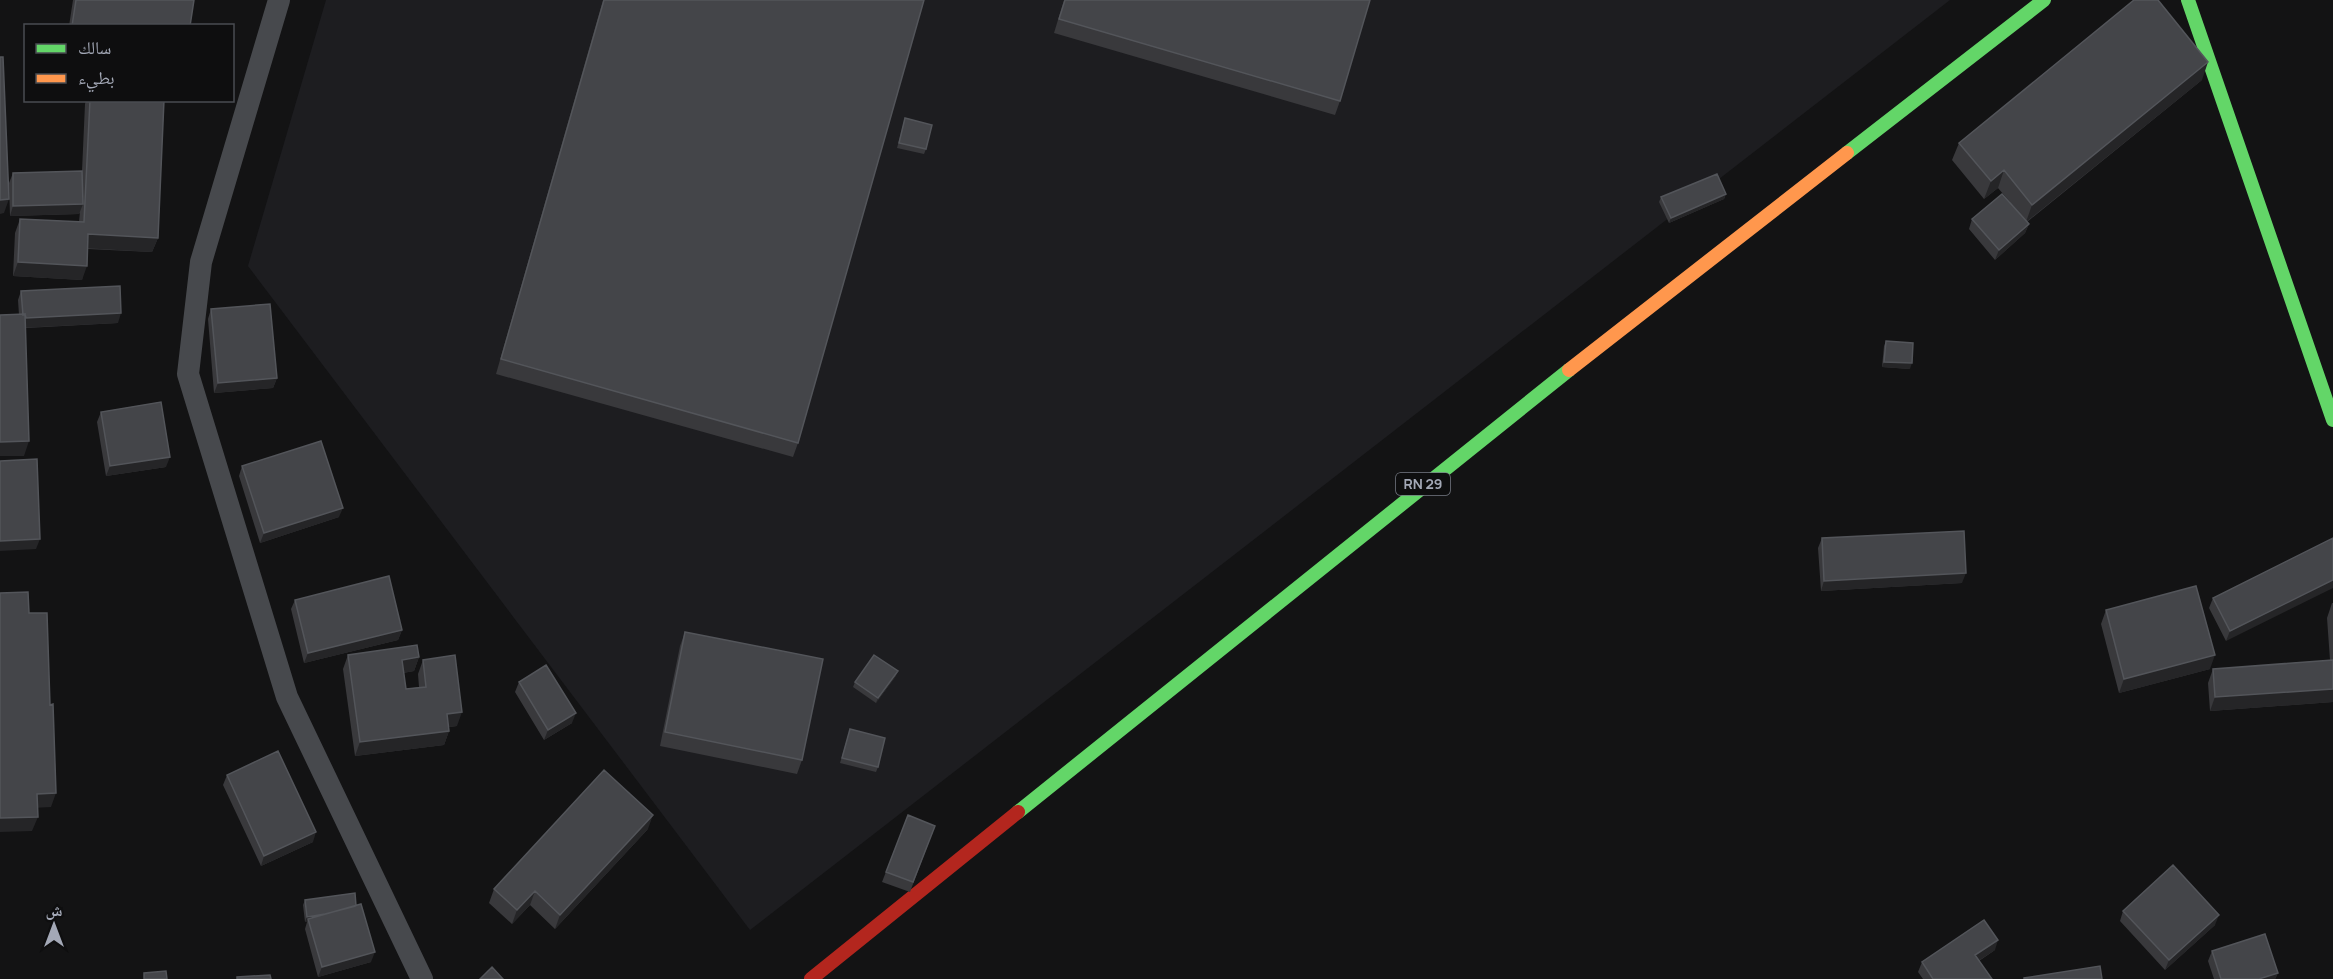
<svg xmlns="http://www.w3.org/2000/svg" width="2333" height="979" font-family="Manrope,'Noto Naskh Arabic',sans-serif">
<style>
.built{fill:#1d1d20}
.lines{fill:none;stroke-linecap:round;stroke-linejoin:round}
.lane{stroke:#47494d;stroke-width:22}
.fast{stroke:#63d668;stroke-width:14}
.slow{stroke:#ff974d;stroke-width:14}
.jam{stroke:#b3261e;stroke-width:14}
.wall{fill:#39393c}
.shaded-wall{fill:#252527}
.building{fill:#444549;stroke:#53555a;stroke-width:1.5}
.labels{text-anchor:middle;stroke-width:6;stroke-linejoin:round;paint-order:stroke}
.shield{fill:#0e0e0f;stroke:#767a84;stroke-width:1.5}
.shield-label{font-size:14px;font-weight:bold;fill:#a3a8b6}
</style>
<rect width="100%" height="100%" fill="#131314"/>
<path class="built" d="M 326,0 L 1950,0 L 750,930 L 248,266 Z"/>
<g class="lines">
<path class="lane" d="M 279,0 L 201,262 L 188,374 L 287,697 L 422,979"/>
<path class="fast" d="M 2188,0 L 2333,420
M 1847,153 L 2044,0
M 1018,812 L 1569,370"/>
<path class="slow" d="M 1569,370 L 1847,153"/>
<path class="jam" d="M 811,979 L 1018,812"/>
</g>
<path class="wall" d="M 73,0 L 194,0 L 190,26 L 69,26 Z
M 603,0 L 924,0 L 798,443 L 793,457 L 496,374 Z
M 1064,0 L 1370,0 L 1340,101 L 1335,115 L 1054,33 Z
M 2202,80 L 2027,222 L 2029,224 L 2025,233 L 1995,260 L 1969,229 L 1972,219 L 2010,202 L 1998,188 L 1984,199 L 1952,160 L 1959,143 Z
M 86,100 L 164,100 L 158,238 L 152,252 L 88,249 L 82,280 L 13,276 L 15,233 L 20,219 L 79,222 L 80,212 L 79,214 L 10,216 L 9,183 L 13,173 L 82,171 L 85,104 Z
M 905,118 L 926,149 L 924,154 L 897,148 Z
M 1726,194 L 1724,199 L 1669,223 L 1659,202 L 1661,197 Z
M 21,291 L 118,323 L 26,328 L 24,456 L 0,456 L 0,315 L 19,315 L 18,300 Z
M 211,309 L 277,378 L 273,388 L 214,393 L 208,319 Z
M 1886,341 L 1910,369 L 1882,367 L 1884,346 Z
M 101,412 L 166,467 L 106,476 L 97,422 Z
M 242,466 L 339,517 L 260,543 L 239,476 Z
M 1822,538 L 1962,583 L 1821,591 L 1818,548 Z
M 2333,538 L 2226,641 L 2209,608 L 2213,598 Z
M 295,600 L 402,630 L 398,640 L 304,663 L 291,609 Z
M 2332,603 L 2333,603 L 2333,702 L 2210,711 L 2208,683 L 2213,669 L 2330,660 L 2327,618 Z
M 2106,610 L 2210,669 L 2119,693 L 2101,624 Z
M 685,632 L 802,760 L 797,774 L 660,746 L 680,646 Z
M 348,655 L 419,657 L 414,671 L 403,673 L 406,689 L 419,687 L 418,674 L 423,660 L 457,726 L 449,727 L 449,731 L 444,745 L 355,756 L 343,669 Z
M 896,676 L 876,703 L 853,687 L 855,682 Z
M 519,682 L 572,723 L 544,740 L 515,692 Z
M 850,729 L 878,767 L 876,772 L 840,763 Z
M 227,775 L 313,842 L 261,866 L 223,785 Z
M 908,815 L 935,826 L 910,892 L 882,882 Z
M 648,829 L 555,929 L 530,905 L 512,924 L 489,903 L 494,889 Z
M 305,900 L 356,906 L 371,962 L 318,977 L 305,929 L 307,922 L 305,922 L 303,905 Z
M 2123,911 L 2215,925 L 2165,970 L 2120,921 Z
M 1995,950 L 1979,961 L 1992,979 L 1923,979 L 1918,972 L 1922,962 Z
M 2212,951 L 2278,973 L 2275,979 L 2214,979 L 2208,961 Z"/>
<path class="shaded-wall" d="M 2208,62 L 2202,80 L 2026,222 L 2032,205 Z
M 2004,170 L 1998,188 L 1984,199 L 1991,181 Z
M 1726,194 L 1724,199 L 1669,223 L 1671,218 Z
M 9,199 L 4,213 L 0,214 L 0,200 Z
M 83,204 L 79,214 L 10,216 L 13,206 Z
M 2029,224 L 2025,233 L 1995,260 L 1999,250 Z
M 88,234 L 158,238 L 152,252 L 83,248 Z
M 18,262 L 87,266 L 82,280 L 13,276 Z
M 121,313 L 118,323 L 19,328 L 23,318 Z
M 1884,362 L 1912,363 L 1910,369 L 1882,367 Z
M 277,378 L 273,388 L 214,393 L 218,383 Z
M 29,441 L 24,456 L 0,456 L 0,442 Z
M 170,457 L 166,467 L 106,476 L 110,466 Z
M 343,508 L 339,517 L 260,543 L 264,533 Z
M 40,539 L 36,549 L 0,551 L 0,541 Z
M 1966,573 L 1962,583 L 1821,591 L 1824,581 Z
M 2333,580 L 2333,588 L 2226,641 L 2230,631 Z
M 402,630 L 398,640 L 304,663 L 308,653 Z
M 2215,655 L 2210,669 L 2119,693 L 2124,679 Z
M 419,657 L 414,671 L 396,674 L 402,660 Z
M 898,671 L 896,676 L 876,703 L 878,698 Z
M 2333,689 L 2333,702 L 2210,711 L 2215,697 Z
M 462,712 L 457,726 L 442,728 L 447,714 Z
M 576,713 L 572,723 L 544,740 L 548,730 Z
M 449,731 L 444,745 L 355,756 L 360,742 Z
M 56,793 L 51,807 L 32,808 L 37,794 Z
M 653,815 L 648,829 L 555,929 L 560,915 Z
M 38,817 L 32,831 L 0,832 L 0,818 Z
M 316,832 L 313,842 L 261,866 L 264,856 Z
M 535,891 L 530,905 L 512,924 L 517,910 Z
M 357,910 L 308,919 L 307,922 L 305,922 L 307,917 Z
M 2219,915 L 2215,925 L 2165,970 L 2169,960 Z
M 1998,940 L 1995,950 L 1972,965 L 1975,955 Z
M 375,952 L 371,962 L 318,977 L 322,967 Z
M 2278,973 L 2275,979 L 2259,979 Z"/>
<path class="building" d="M 76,0 L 194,0 L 190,26 L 72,26 Z
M 604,0 L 924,0 L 798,443 L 501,359 Z
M 1065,0 L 1370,0 L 1340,101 L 1059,19 Z
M 2134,0 L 2158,0 L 2208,62 L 2032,205 L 2004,170 L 1991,181 L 1959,143 Z
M 0,57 L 3,57 L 9,199 L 0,200 Z
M 90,100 L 164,100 L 158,238 L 88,234 L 87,266 L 18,262 L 20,219 L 84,222 Z
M 905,118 L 932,125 L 926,149 L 899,143 Z
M 82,171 L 83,204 L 13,206 L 13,173 Z
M 1717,174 L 1726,194 L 1671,218 L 1661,197 Z
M 2002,194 L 2029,224 L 1999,250 L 1972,219 Z
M 120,286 L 121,313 L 26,318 L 25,314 L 23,315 L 21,291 Z
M 270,304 L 277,378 L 218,383 L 211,309 Z
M 25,314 L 29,441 L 0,442 L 0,315 Z
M 1886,341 L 1913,343 L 1912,363 L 1884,362 Z
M 161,402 L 170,457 L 110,466 L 101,412 Z
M 321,441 L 343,508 L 264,533 L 242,466 Z
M 37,459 L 40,539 L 0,541 L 0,461 Z
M 1964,531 L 1966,573 L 1824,581 L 1822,538 Z
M 2333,538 L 2333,580 L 2230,631 L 2213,598 Z
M 389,576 L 402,630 L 308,653 L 295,600 Z
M 2196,586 L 2215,655 L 2124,679 L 2106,610 Z
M 28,592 L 29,613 L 47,613 L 50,705 L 53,704 L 56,793 L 37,794 L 38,817 L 0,818 L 0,593 Z
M 685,632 L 823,659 L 802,760 L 665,732 Z
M 417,645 L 419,657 L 402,660 L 406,689 L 426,687 L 423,660 L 455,655 L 462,712 L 447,714 L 449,731 L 360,742 L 348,655 Z
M 874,655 L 898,671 L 878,698 L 855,682 Z
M 2333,660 L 2333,689 L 2215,697 L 2213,669 Z
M 546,665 L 576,713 L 548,730 L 519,682 Z
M 850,729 L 885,738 L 878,767 L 842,758 Z
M 278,751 L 316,832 L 264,856 L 227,775 Z
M 604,770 L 653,815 L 560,915 L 535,891 L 517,910 L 494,889 Z
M 908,815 L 935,826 L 913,882 L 886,872 Z
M 2173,865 L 2219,915 L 2169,960 L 2123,911 Z
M 355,893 L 356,906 L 325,914 L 307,917 L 305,900 Z
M 361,904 L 375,952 L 322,967 L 308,919 Z
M 1984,920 L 1998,940 L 1975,955 L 1992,979 L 1933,979 L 1922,962 Z
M 2265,934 L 2278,973 L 2259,979 L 2221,979 L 2212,951 Z
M 2100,966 L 2102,979 L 2024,979 L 2024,978 Z
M 492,967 L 503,979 L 480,979 Z
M 166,971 L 167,979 L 144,979 L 144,973 Z
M 270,975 L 271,979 L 237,979 L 237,977 Z"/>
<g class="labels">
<rect class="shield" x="1396" y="473" width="54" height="22" rx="4.5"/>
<g class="shield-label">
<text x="1423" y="489">RN 29</text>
</g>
</g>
<rect x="24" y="24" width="210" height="78" fill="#0e0e0f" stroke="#4a4c52" stroke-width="1.5"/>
<rect x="36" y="44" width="30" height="9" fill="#63d668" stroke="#4a4c52" stroke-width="1.5"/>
<text x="78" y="54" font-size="18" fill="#a3a8b6">سالك</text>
<rect x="36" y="74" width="30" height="9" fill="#ff974d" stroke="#4a4c52" stroke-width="1.5"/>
<text x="78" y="84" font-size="18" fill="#a3a8b6">بطيء</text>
<g transform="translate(54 925)" stroke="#0e0e0f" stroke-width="4.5" paint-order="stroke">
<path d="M0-4.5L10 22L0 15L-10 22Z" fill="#a3a8b6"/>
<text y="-9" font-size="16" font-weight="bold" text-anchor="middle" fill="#a3a8b6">ش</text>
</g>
</svg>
